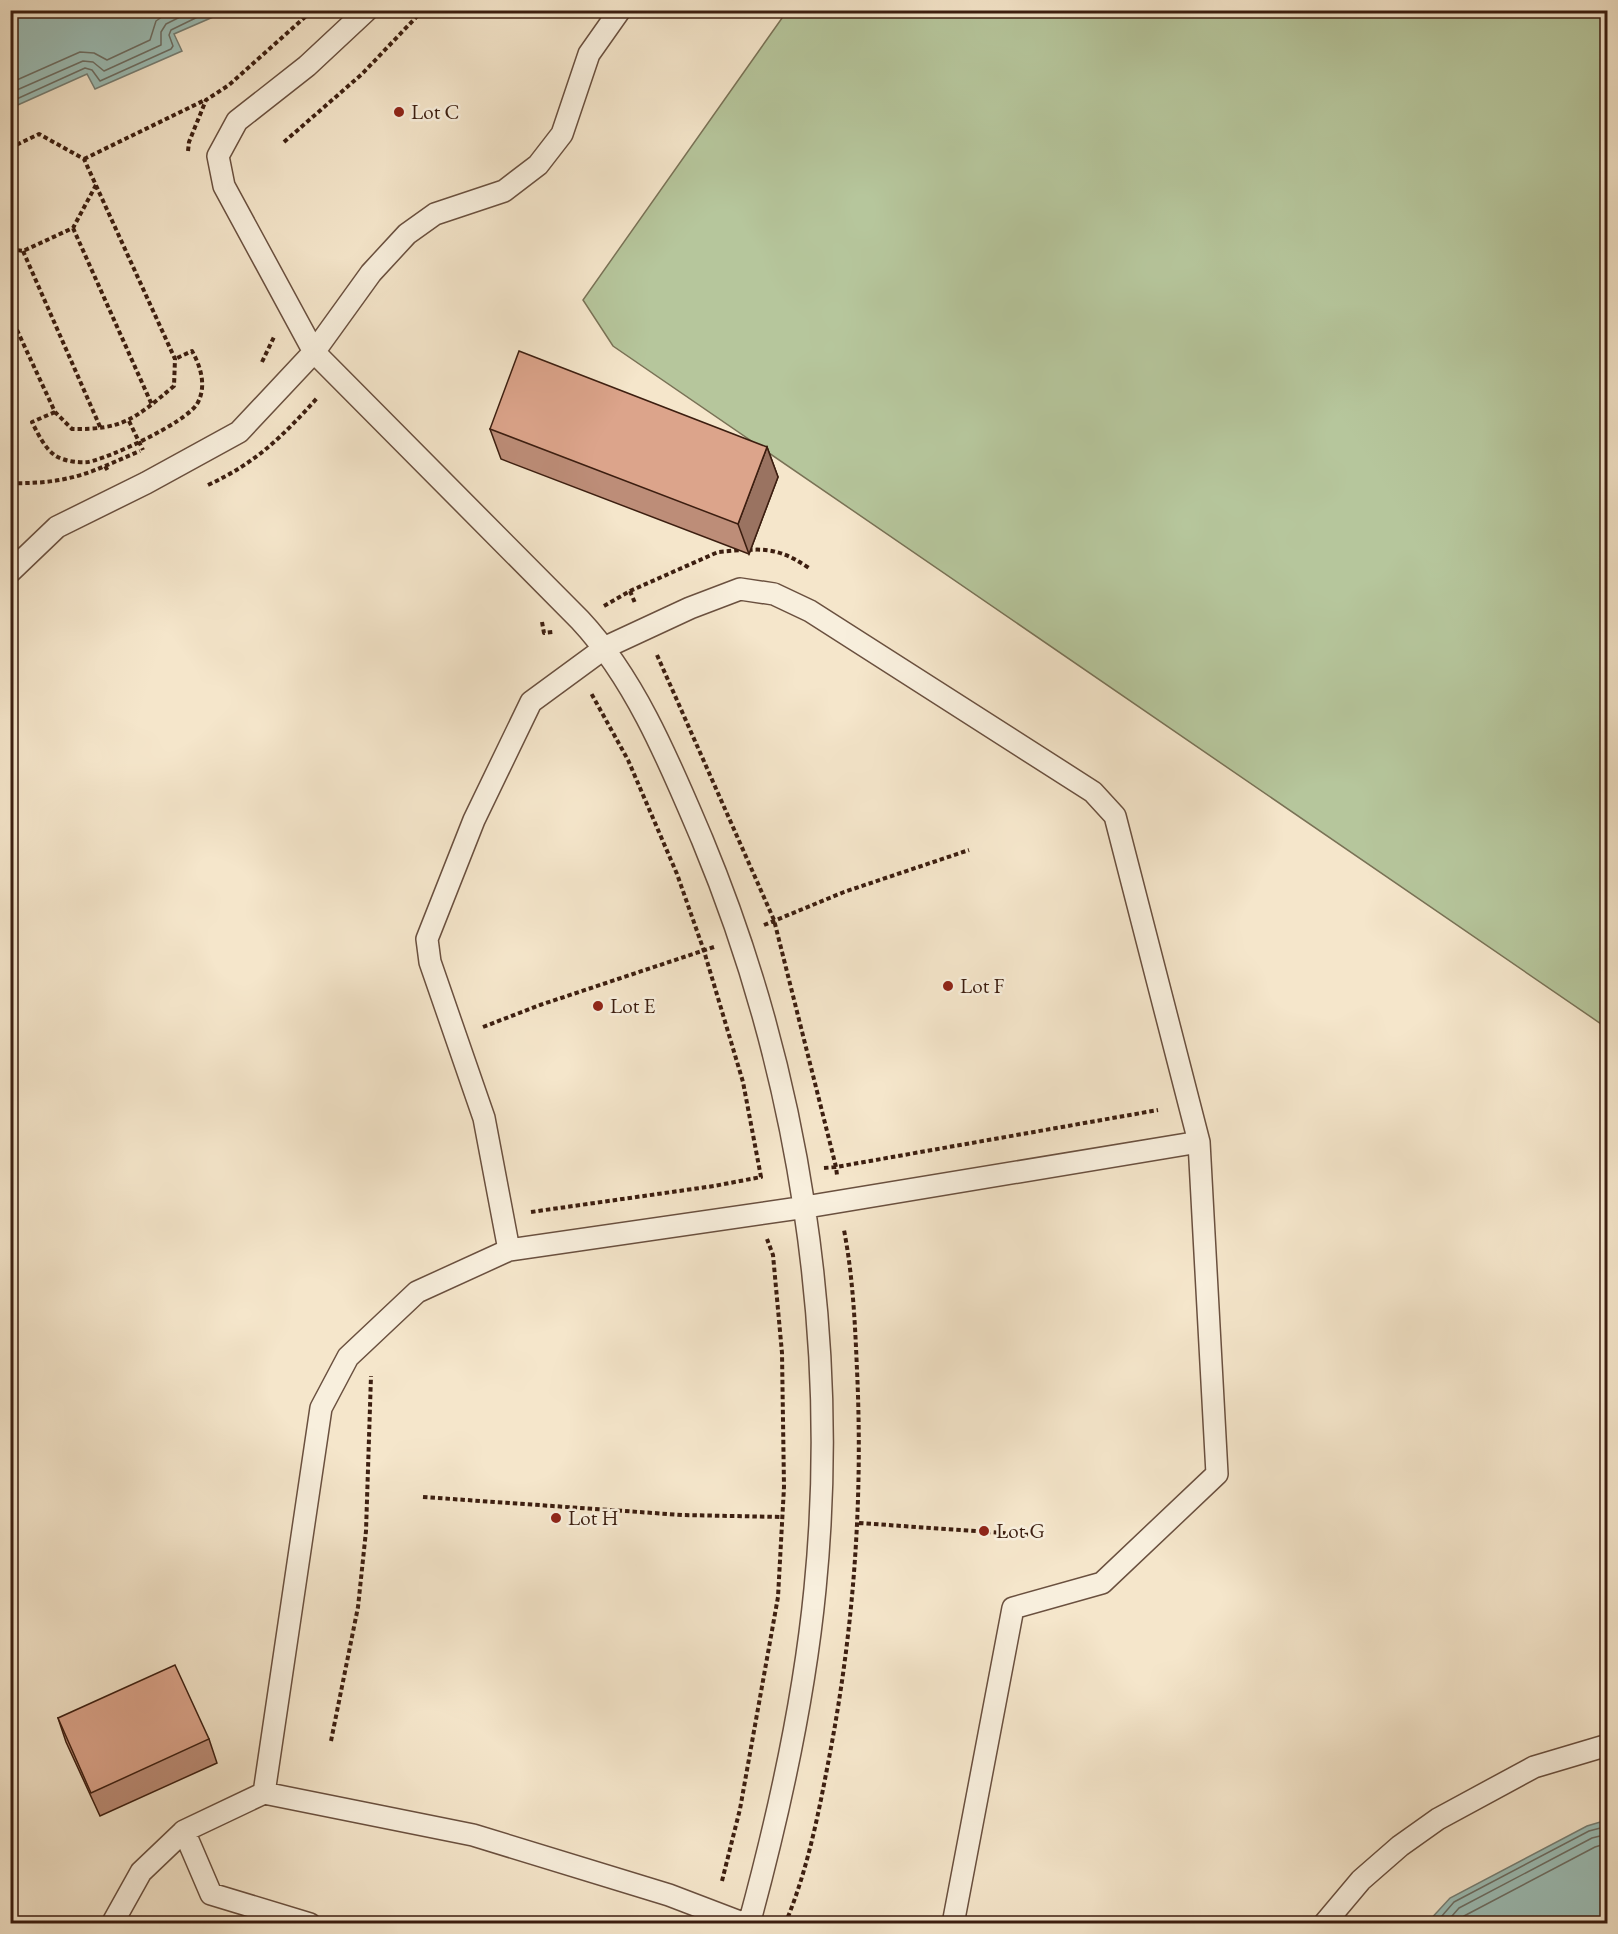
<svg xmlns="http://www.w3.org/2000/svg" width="1618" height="1934" font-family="'EB Garamond',serif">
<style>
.green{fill:#b6c69c;stroke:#797256;stroke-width:1.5}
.water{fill:#9cbfb8;stroke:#767f75;stroke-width:1.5}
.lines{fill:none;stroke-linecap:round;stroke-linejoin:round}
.shore{stroke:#6c6e64;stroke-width:1.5}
.service-casing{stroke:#6a503f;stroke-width:24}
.path{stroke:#3c1e10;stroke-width:4;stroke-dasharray:4.5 3;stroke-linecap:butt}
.service{stroke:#f8efdd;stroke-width:21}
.wall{fill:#bd8d78;stroke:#3c1e10;stroke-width:1.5}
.shaded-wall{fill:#9a7361;stroke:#3c1e10;stroke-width:1.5}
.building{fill:#dca48b;stroke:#3c1e10;stroke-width:1.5}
.poi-dot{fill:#8f2418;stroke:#f8efdd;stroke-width:2}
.labels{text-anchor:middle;stroke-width:5;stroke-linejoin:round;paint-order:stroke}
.poi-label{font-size:21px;fill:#3c1e10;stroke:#f8efdd;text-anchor:start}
</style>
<rect width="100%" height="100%" fill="#f5e6cb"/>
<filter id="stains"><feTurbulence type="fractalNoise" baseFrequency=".00333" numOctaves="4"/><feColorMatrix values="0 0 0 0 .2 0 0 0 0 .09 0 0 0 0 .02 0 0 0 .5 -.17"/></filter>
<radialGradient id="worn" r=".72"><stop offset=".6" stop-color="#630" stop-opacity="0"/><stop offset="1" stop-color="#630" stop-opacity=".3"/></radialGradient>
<path class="green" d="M 787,11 L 1607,11 L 1607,1028 L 613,346 L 583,300 Z"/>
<path class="water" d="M 10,11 L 11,10 L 227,11 L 174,34 L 182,51 L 95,89 L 87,74 L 11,108 Z
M 1607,1820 L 1607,1923 L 1427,1923 L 1450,1898 L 1587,1826 Z"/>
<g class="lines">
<path class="shore" d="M 10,83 L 80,52 L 94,53 L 107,60 L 150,40 L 156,21 L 172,10
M 10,93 L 83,61 L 93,62 L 104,71 L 161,45 L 161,32 L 166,24 L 194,10
M 10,102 L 85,68 L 92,70 L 100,81 L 171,49 L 173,46 L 169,35 L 171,30 L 212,10
M 1435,1924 L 1454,1902 L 1589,1831 L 1608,1826
M 1445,1924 L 1459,1908 L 1592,1838 L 1608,1834
M 1457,1924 L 1464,1916 L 1595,1847 L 1608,1843"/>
<g class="service-casing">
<path id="service" d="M 367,10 L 307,66 L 237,121 L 218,156 L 224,186 L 314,352 L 580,620 C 636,680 670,764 702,839 C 799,1072 840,1338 815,1589 C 804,1702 779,1814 749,1924
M 10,572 L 57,527 L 146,483 L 239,432 L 314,352 L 371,273 L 407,234 L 435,214 L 504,191 L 538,165 L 562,134 L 589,54 L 620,10
M 509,1250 L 484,1118 L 430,962 L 427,939 L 474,820 L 531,702 L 606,647 L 690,608 L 740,589 L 774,594 L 810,611 L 1093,792 L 1115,816 L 1199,1142 L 1217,1474 L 1102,1583 L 1013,1608 L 953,1924
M 264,1793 L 321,1408 L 348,1357 L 417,1292 L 509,1250 L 806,1207 L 1199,1142
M 184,1831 L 211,1894 L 310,1924
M 112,1924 L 141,1872 L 184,1831 L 264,1793 L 473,1835 L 669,1895 L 745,1924
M 1324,1924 L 1361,1880 L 1400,1846 L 1438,1819 L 1534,1767 L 1608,1745"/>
</g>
<path class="path" d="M 284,142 L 362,74 L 423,10
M 10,148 L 39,134 L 84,159 L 175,359 L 174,386 C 136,418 123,430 72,429 L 55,412 L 10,315
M 188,151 L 189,142 L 206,100 L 229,85 L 313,10
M 84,159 L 205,100
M 73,228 L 152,405
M 10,249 L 23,251 L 73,228 L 96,185
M 23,251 L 101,429
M 262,362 L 274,337
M 55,412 L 32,422 C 38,434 45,449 56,456 C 64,461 78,463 88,462 C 110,458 185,423 197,404 C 207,387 201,367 192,351 L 175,359
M 129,421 L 143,450
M 105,466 L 140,451
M 10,483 C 45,484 73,480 105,466 L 108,471
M 208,485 C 256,463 283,436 318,397
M 748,550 C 773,548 788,554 809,568
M 630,591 L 718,552 L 741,550
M 604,606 L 630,591 L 635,603
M 542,622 L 544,633 L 553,632
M 657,655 L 774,920 L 836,1167 L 1158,1110
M 764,925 L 844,892 L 969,850
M 483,1027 L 540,1005 L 714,947
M 824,1168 L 836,1167 L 837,1175
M 531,1212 L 714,1186 L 761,1177 L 743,1082 L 704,951 L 677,874 L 628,760 L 591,693
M 423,1497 L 682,1515 L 782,1517
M 859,1523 L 1032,1535
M 331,1741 L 358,1607 L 366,1531 L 371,1376
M 722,1881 L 740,1809 L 778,1597 L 784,1487 L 782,1353 L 773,1255 L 767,1239
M 785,1924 C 808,1870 819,1811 830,1753 C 854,1626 863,1499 857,1370 C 855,1323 853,1277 844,1230"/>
<use href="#service" class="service"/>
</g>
<path class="wall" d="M 490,429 L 767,447 L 778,477 L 749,554 L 501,459 Z
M 58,1718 L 209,1739 L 217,1763 L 100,1816 L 66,1742 Z"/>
<path class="shaded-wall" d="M 767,447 L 778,477 L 749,554 L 738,524 Z"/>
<path class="building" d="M 519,351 L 767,447 L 738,524 L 490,429 Z
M 175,1665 L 209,1739 L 91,1793 L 58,1718 Z"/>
<g class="poi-dot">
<circle cx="399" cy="112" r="6"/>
<circle cx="948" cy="986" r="6"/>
<circle cx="598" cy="1006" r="6"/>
<circle cx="556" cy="1518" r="6"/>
<circle cx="984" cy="1531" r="6"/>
</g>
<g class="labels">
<g class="poi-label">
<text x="411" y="119">Lot C</text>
<text x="960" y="993">Lot F</text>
<text x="610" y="1013">Lot E</text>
<text x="568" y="1525">Lot H</text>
<text x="996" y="1538">Lot G</text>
</g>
</g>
<rect width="1618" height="1934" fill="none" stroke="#f5e6cb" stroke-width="36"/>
<rect x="12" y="12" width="1594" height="1910" fill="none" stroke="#3c1e10" stroke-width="3"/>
<rect x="18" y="18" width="1582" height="1898" fill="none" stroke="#3c1e10" stroke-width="1.5"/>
<rect width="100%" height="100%" filter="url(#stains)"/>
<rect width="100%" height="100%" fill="url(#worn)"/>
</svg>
